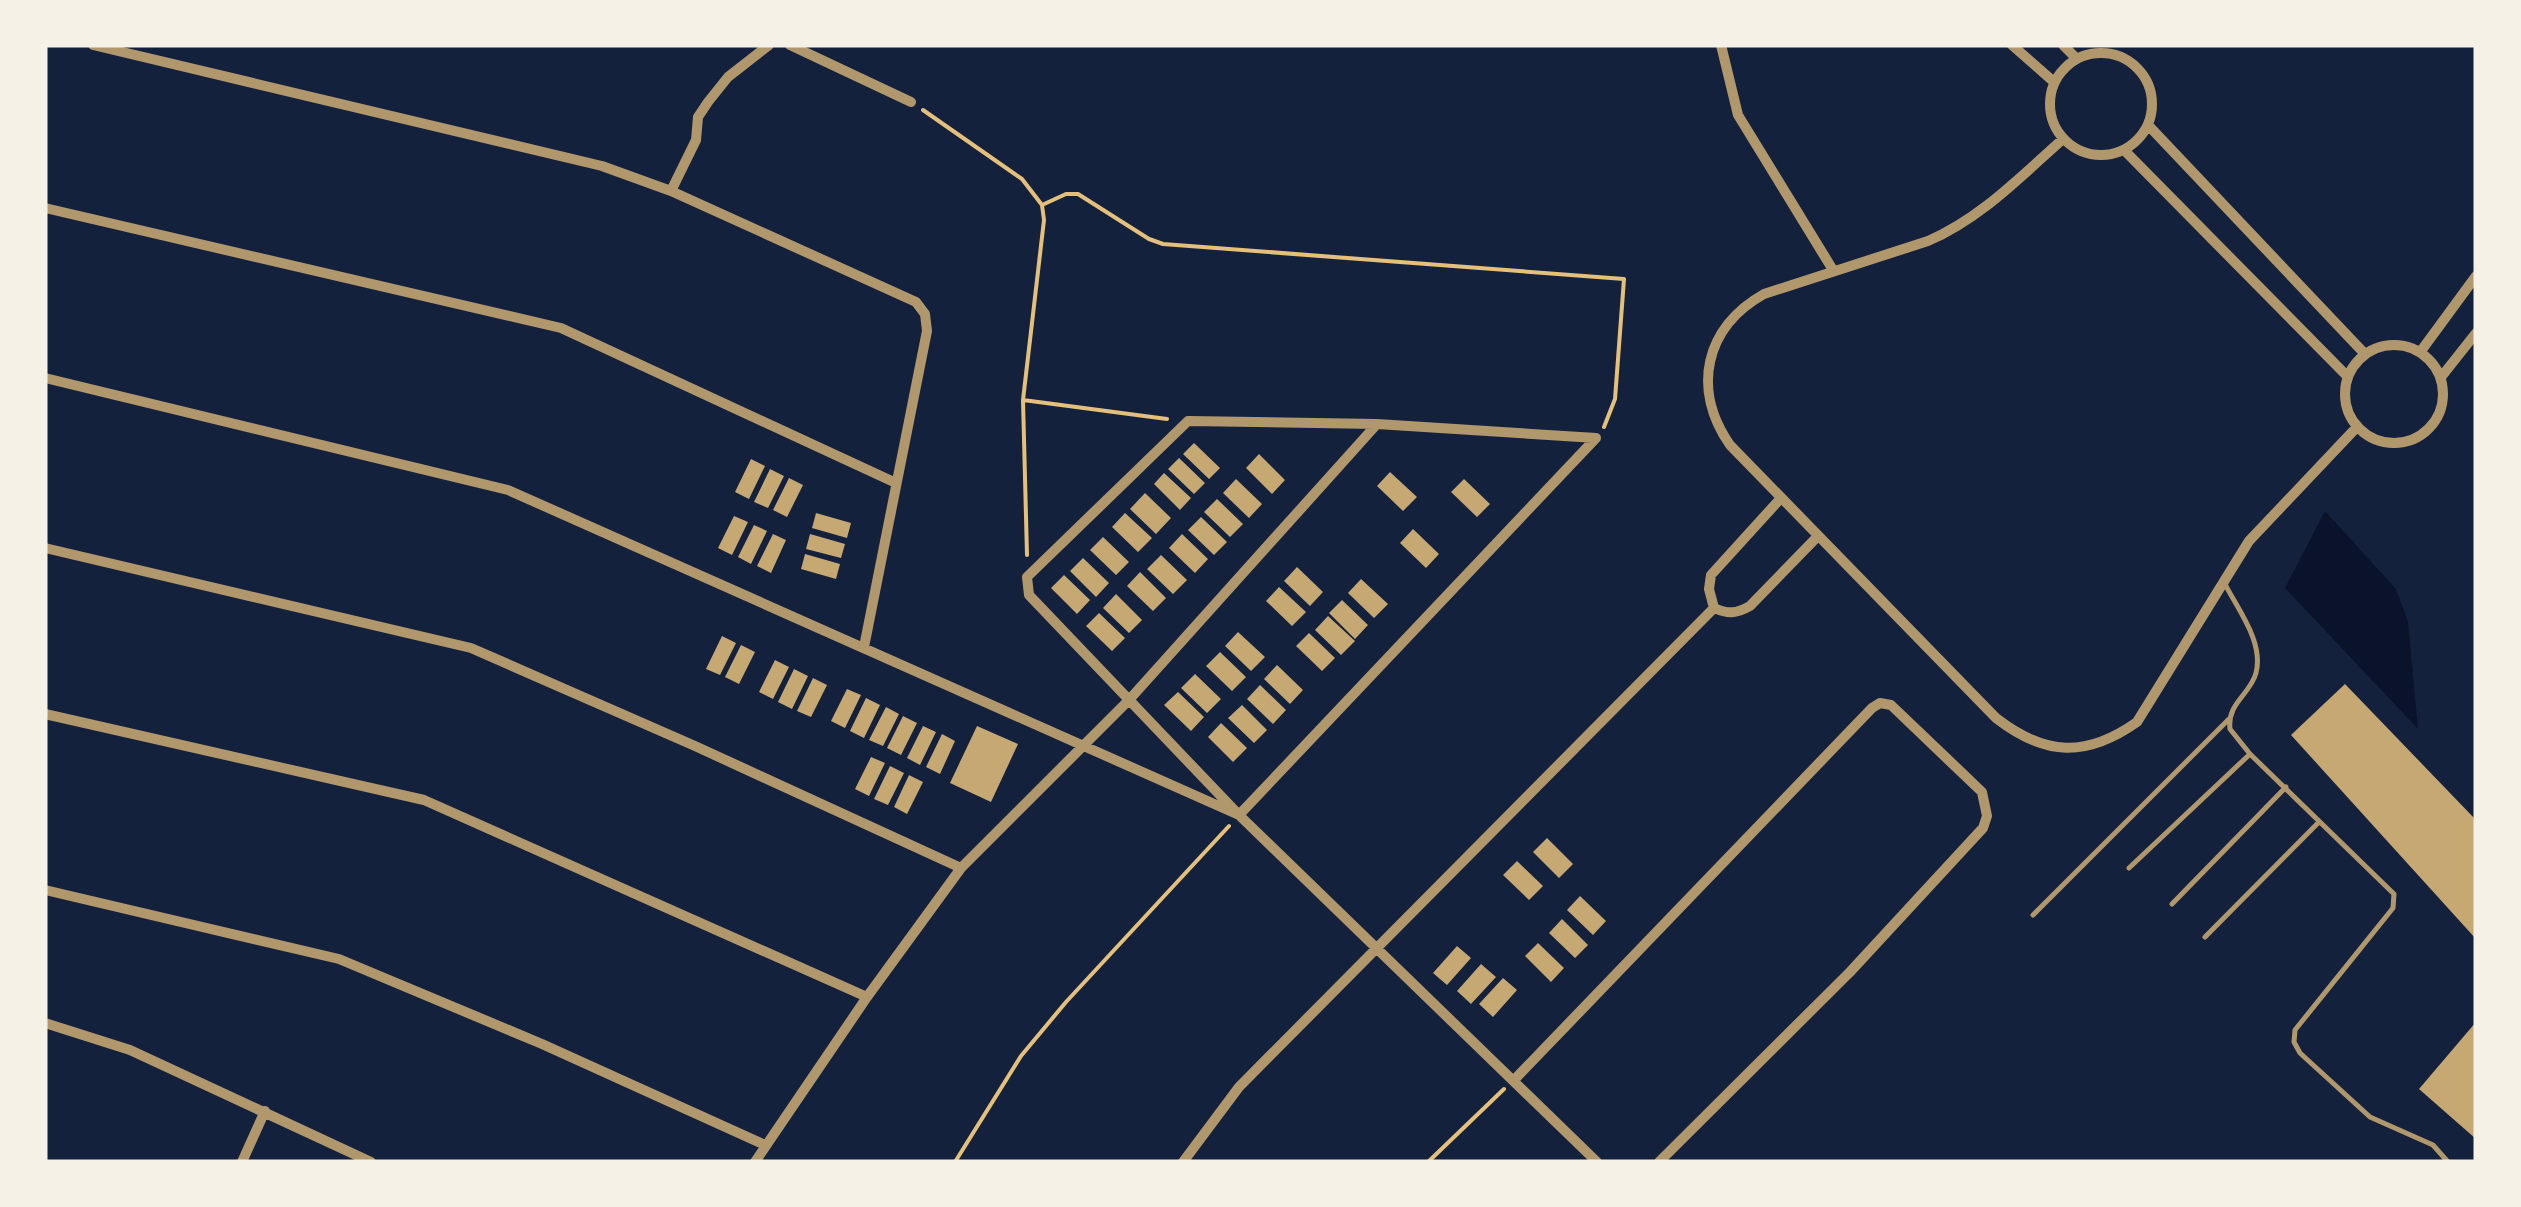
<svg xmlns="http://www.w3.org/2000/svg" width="2521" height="1207" font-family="Figtree,sans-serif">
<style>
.water{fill:#0b132b}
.building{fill:#c6a872}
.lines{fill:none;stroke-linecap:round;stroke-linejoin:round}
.path{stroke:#e5c07b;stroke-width:4}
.service{stroke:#b1986c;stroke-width:5}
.minor{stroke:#b1986c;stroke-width:10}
</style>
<rect width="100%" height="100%" fill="#14213d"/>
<path class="water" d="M 2325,511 L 2396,589 L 2408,622 L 2418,729 L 2285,588 Z"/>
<path class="building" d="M 1194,443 L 1220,468 L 1209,479 L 1183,454 Z
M 1259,454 L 1285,480 L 1272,494 L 1246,468 Z
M 1179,458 L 1205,483 L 1194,494 L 1168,469 Z
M 751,459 L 765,466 L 749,499 L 735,492 Z
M 770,469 L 784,476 L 768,508 L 754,502 Z
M 1390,472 L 1417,497 L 1403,511 L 1377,486 Z
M 1164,473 L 1191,498 L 1180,510 L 1154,484 Z
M 789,478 L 803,485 L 787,517 L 773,510 Z
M 1236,479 L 1262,504 L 1249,518 L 1223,493 Z
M 1464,479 L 1490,504 L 1477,517 L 1451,492 Z
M 1145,493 L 1171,518 L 1156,534 L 1130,509 Z
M 1217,499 L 1243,524 L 1230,537 L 1204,512 Z
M 816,513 L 851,523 L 847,538 L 812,528 Z
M 1125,513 L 1152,538 L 1138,552 L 1112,527 Z
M 734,516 L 748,522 L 732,555 L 718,548 Z
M 1201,517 L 1227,542 L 1214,555 L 1188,530 Z
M 754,525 L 767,531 L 751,564 L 738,557 Z
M 1413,529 L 1439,554 L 1426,568 L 1400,543 Z
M 773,534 L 786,540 L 771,573 L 757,566 Z
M 810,534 L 845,544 L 841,558 L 806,549 Z
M 1182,534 L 1208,559 L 1195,573 L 1169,548 Z
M 1103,537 L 1129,562 L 1116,575 L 1090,550 Z
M 805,554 L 840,564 L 836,579 L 801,569 Z
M 1161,555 L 1187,580 L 1173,594 L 1147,569 Z
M 1083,558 L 1109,583 L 1096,597 L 1070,571 Z
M 1297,567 L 1323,592 L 1310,606 L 1284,581 Z
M 1140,572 L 1166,598 L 1153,611 L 1127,586 Z
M 1064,575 L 1090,600 L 1077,614 L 1051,588 Z
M 1361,579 L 1388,604 L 1374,618 L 1348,593 Z
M 1279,587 L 1306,612 L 1292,626 L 1266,601 Z
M 1116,594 L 1142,620 L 1129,633 L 1103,608 Z
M 1342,600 L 1368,625 L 1355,639 L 1329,613 Z
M 1099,613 L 1125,638 L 1112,651 L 1086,626 Z
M 1328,616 L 1355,641 L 1341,655 L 1315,630 Z
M 1238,632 L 1265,657 L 1251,671 L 1225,646 Z
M 1309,633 L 1335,658 L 1322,671 L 1296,646 Z
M 722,636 L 736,643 L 720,675 L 706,669 Z
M 741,645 L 755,652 L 739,684 L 725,677 Z
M 1220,652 L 1246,677 L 1232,691 L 1206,666 Z
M 775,660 L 789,667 L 773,699 L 759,692 Z
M 1277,665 L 1303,690 L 1290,704 L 1264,679 Z
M 794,669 L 808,676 L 792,709 L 778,702 Z
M 1195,674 L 1221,699 L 1207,713 L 1181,688 Z
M 813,678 L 827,685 L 811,717 L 797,711 Z
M 2345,684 L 2476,820 L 2476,939 L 2291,735 Z
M 1260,685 L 1286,710 L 1273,724 L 1247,699 Z
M 847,689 L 861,695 L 845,728 L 831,721 Z
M 1178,692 L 1204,717 L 1191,731 L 1164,705 Z
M 866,698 L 880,705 L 864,738 L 850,731 Z
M 1242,705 L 1267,730 L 1254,743 L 1228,718 Z
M 886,707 L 899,714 L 883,746 L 869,740 Z
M 903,716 L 917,723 L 901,755 L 887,748 Z
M 1221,723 L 1247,748 L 1233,762 L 1208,737 Z
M 923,726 L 936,732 L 920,765 L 907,758 Z
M 977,726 L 1018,744 L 991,802 L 950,783 Z
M 942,734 L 955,741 L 940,774 L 926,767 Z
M 871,757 L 885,763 L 869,796 L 855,789 Z
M 890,766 L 904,773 L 888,805 L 874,799 Z
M 909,775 L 923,782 L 907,814 L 894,807 Z
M 1547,838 L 1573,864 L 1559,878 L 1533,852 Z
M 1517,861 L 1543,886 L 1529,900 L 1503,875 Z
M 1580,896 L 1606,921 L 1593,935 L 1567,910 Z
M 1562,919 L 1588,945 L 1575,958 L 1549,933 Z
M 1538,943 L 1564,968 L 1551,982 L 1525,956 Z
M 1457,946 L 1471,958 L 1447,985 L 1433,973 Z
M 1481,964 L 1496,977 L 1471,1004 L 1457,991 Z
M 1503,978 L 1517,990 L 1493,1017 L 1479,1004 Z
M 2476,1022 L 2476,1139 L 2419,1089 Z"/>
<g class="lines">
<path class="path" d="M 923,110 L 1022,179 L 1042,205 L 1044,220 L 1023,400 L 1027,555
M 1042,205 L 1066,194 L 1078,194 L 1149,239 L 1163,244 L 1624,279 L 1615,399 L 1604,427
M 1023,400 L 1167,419
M 955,1162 L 1021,1056 L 1066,1002 L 1229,826
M 1428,1162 L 1504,1089"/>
<path class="service" d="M 2225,584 C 2238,610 2264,642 2256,673 C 2250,695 2227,703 2230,729 L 2250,754 L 2394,894 L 2393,908 L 2295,1030 L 2294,1042 L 2300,1053 L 2370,1117 L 2433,1145 L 2448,1162
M 2129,868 L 2250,754
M 2172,904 L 2286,787
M 2033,915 L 2229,719
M 2205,937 L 2319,822"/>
<path class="minor" d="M 93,45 L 602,166 L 671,191 L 916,302 L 925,314 L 927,331 L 864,647
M 790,45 L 911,102
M 1721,45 L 1738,115 L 1833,270
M 2012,45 L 2054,82
M 2063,45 L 2076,58
M2050 104a51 51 0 1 1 102 0a51 51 0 1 1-102 0Z
M 2148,125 L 2364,353
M 2063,139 C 2020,177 1981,218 1928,241 L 1764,294 C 1705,327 1691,389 1730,445 L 1996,718 C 2045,756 2086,758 2137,722 L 2249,541 L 2356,428
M 2124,150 L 2346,375
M 671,191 L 696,140 L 698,117 L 708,102 L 728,77 L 769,45
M 45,208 L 561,328 L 896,483
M2345 394a49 49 0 1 1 98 0a49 49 0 1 1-98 0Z
M 2421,351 L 2476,276
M 2442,376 L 2476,333
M 45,378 L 508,490 L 1239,815 L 1596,438
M 1596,438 L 1377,424 L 1188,421 L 1027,577 L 1029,595 L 1239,815 L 1597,1162
M 45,548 L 471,648 L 695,746 L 961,868
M 1714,608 L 1709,589 L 1711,575 L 1781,498
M 1714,608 C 1728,614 1736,614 1750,606 L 1818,536
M 45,714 L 424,800 L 867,997
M 45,890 L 339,959 L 542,1044 L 765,1145
M 45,1023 L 130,1050 L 371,1162
M 1515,1079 L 1872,708 L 1880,703 L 1891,705 L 1982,792 L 1987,816 L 1983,828 L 1850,972 L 1659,1162
M 242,1162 L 265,1111
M 755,1162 L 867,997 L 961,868 L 1129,700 L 1377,424
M 1183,1162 L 1239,1087 L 1714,608"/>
</g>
<rect width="2521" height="1207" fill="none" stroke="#f6f1e7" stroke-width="95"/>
</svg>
